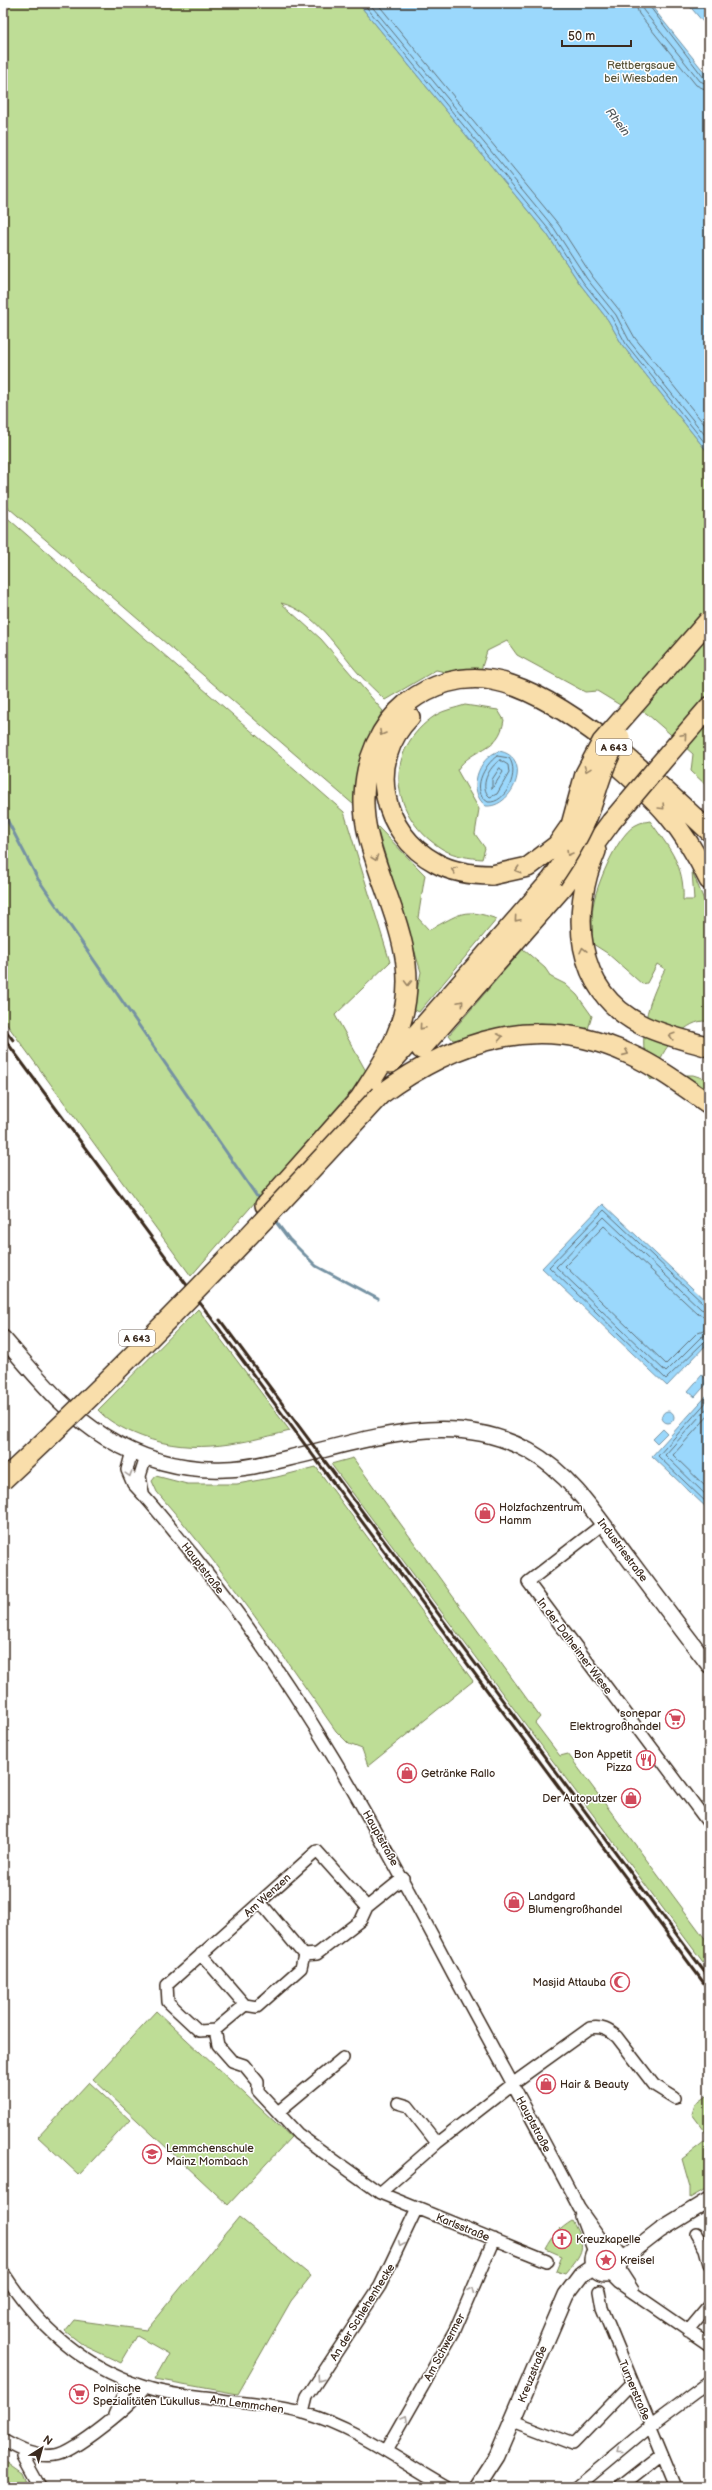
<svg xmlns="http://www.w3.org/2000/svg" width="712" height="2490" font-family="'Balsamiq Sans',sans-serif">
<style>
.green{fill:#bedd96;stroke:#7c845a}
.water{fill:#9bd8fc;stroke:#7592a3}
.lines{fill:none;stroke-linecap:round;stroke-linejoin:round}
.shore{stroke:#617077;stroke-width:1}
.stream{stroke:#7592a3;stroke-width:3}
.street-casing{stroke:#3b2a1e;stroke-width:14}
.secondary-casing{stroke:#3b2a1e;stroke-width:18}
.highway-casing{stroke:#3b2a1e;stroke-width:22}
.street{stroke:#fff;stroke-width:11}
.secondary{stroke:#fff;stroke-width:15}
.highway{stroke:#f9deab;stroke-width:19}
.rail{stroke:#3b2a1e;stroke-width:3}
.highway-bridge-casing{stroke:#3b2a1e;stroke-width:22;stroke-linecap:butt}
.highway-bridge{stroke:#f9deab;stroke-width:19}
.oneway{stroke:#9a8464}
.oneway2{stroke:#a79f9a}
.labels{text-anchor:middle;stroke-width:3;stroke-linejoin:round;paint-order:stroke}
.shield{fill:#fff;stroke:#766a62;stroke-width:1}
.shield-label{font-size:10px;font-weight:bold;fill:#3b2a1e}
.park-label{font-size:11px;fill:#5c573c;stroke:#fff}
.poi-label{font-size:11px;fill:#3b2a1e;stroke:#fff;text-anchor:start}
.street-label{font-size:11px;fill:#3b2a1e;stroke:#fff}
.water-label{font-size:12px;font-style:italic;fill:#585e61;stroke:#fff}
</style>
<rect width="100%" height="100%" fill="#fff"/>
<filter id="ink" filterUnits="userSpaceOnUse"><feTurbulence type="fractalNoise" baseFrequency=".025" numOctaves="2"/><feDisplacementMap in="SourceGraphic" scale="8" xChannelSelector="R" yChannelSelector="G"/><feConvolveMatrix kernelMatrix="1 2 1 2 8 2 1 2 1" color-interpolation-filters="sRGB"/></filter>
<g filter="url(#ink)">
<path class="green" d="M 3,3 L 358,3 L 547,234 L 580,284 L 608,320 L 623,346 L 709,454 L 709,788 L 691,771 L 693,754 L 646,713 L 620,705 L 597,691 L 585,692 L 517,655 L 507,641 L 487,651 L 481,670 L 446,672 L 436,670 L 385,700 C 376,691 367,683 359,674 C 337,649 315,611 281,603 L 321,639 L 383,711 C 365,739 357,773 354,805 L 3,503 Z
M 3,514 L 344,812 L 390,962 L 335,1015 L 367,1073 L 191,1276 L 3,1019 Z
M 465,705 L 498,710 L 504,720 C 499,753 473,746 457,770 L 479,809 L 475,834 L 485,848 L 482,859 C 470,858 455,856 444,850 C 390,818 381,751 436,715 C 444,710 456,708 465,705 Z
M 650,821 C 669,848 685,865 683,900 L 694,900 L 692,871 L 709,912 L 709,1022 C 692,1016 668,1042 662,1056 C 657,1065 662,1075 651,1080 C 646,1074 646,1067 645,1059 C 640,1026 650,998 665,969 L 657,964 L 647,983 L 642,984 L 607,953 L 593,944 C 592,930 591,915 594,901 C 598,882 619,831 638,824 C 641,822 646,822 650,821 Z
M 376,825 L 425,875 L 418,918 L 429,930 C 461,914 462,907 497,919 L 419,1012 L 413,1009 L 421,972 Z
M 523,949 L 545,968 L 551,977 L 565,984 L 577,995 L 592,1016 L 588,1029 L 541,1023 L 453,1040 L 449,1035 Z
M 676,1075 L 693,1075 L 709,1080 L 709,1097 Z
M 198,1309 L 290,1431 C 234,1445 186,1457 131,1432 C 118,1426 107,1420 98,1410 Z
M 353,1458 L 540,1717 L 535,1723 L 560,1756 L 568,1754 L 709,1944 L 709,1970 L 331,1464 Z
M 316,1467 L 473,1681 L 368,1766 L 362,1749 L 349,1744 L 336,1731 C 279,1650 223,1568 157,1492 L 152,1481 L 156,1476 L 187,1484 L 237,1484 L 277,1477 Z
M 156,2011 L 291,2137 L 228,2205 L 93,2079 Z
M 89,2082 L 130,2120 L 79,2175 L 38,2137 Z
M 709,2094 L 709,2137 L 692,2114 L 695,2104 Z
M 709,2138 L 709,2187 L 690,2198 L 690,2187 L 682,2159 Z
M 239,2217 L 311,2276 L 291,2301 L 238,2394 L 155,2379 L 169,2354 L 137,2336 L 121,2363 L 83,2345 L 65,2331 L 74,2320 L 146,2330 Z
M 572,2221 C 587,2248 584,2251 565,2274 L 556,2271 L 562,2256 L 546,2249 C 553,2236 559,2229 572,2221 Z
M600 2260a6 6 0 1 1 12 0a6 6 0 1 1-12 0Z
M 3,2459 L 23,2473 L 29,2487 L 12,2484 L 10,2487 L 3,2487 Z"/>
<path class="water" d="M 358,3 L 649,3 L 709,78 L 709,454 L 623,346 L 608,320 L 580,284 L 547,234 Z
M 687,3 L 709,3 L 709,29 Z
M 499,751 C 534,757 513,808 486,806 C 467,792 477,758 499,751 Z
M 603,1204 L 709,1304 L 709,1342 L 667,1386 L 542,1268 Z
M 702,1375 L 709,1381 L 695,1397 L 688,1391 Z
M 709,1393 L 709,1510 L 652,1456 Z
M662 1417a6 6 0 1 1 12 0a6 6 0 1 1-12 0Z
M 663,1429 L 667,1433 L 657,1443 L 653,1439 Z"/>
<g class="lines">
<path class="shore" d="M 363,3 L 550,231 L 583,282 L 612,318 L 626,344 L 709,448
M 369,3 L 554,228 L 587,279 L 616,315 L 630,342 L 709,440
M 377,3 L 559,225 L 592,276 L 620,311 L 635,338 L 709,430
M 635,3 L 639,14 L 696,85 L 709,91
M 641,3 L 643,10 L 700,81 L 709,85
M 647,3 L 704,78 L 709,80
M 497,756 L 509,758 C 520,772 506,804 488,802 C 470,791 484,765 497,756 Z
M 500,760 L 508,765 L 509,773 L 497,794 L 490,797 C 478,787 489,767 500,760 Z
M 500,768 L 503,772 L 492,789 L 492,780 Z
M 709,1307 L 705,1305 L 604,1210 L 549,1267 L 666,1379 L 705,1341 L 709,1339
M 709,1312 L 701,1309 L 604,1217 L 556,1267 L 666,1372 L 701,1337 L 709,1334
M 709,1318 L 698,1314 L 604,1226 L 565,1266 L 666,1364 L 698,1332 L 709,1328
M 709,1399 L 658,1456 L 709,1505
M 709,1406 L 665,1455 L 709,1498
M 709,1415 L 673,1455 L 709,1490"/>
<path class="stream" d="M 3,812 L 38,879 L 260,1201
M 273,1218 L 289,1239 L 316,1266 L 378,1299"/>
<g class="street-casing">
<path id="street" d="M 132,1451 L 127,1470 L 133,1484 C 155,1507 174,1532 194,1556 C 300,1687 375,1826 453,1974 C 495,2052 538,2129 579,2208 L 606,2246
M 143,1493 L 140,1476 L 146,1457
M 603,1524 L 528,1582 L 709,1824
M 260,1902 L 304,1955
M 367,1907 L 317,1851 L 167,1985 L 168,2002 L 199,2031 L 215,2030 L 218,2045 L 232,2061 L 244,2065 L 258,2082 L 258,2091 L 298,2134 L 380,2193 L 547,2261
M 201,1954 L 245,2005
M 215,2030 L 245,2005 L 257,2007 L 301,1968 L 304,1955 L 317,1954 L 361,1920 L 367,1907 L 403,1878
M 398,2103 L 408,2106 L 437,2143
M 278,2112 L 343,2058
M 380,2193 L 437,2143 L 519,2079 L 590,2028 C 602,2026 609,2030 617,2037 L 654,2085 L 675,2098
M 581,2217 L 594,2252
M 696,2234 L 705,2249 L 709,2264
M 618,2267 L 633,2290
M 3,2272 C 38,2327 87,2371 152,2389 C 169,2394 188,2396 205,2398 C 238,2403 272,2404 304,2413 C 356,2428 400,2461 446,2487
M 609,2273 L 619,2283 L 709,2345
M 599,2291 L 602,2308 L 676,2487
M 688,2331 L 709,2306
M 303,2413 L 307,2397 L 380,2286 L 417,2208
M 114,2415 L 129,2381
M 513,2421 L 573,2444 L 632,2383
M 3,2440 C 19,2449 36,2458 55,2455 C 72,2454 137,2402 144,2387
M 23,2451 L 23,2456 L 40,2487
M 386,2451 L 455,2330 L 494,2239
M 577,2487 L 650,2426 L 709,2382
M 620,2487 L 662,2454"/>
</g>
<g class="secondary-casing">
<path id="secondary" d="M 3,1338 C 34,1373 65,1413 105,1437 C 141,1459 183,1471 225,1469 C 246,1469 268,1463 289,1458 C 368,1440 452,1408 529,1451 C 572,1475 599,1519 628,1558 C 655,1594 682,1630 709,1665
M592 2260a14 14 0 1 1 28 0a14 14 0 1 1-28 0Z
M 620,2261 L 660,2230 L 709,2200
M 477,2487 L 497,2456 L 566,2295 L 581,2275 L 594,2266"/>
</g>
<g class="highway-casing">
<path id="highway" d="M 410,717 C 365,762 382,834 436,863 C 454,873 473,875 492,875
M 611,760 C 657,800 682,824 709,880
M 659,765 L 709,707
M 596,851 C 570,912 574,990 640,1024 C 661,1035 686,1040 709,1047
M 421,1049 L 563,887 L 611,822
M 391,1063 L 552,879
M 380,1095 C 456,1039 538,1012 629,1054 C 658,1067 683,1086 709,1104
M 360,1098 C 372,1079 385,1061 394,1041 C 421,981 401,934 381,877 C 372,851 363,825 364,797 C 365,761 379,726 407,703 C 431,684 461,675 492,680 C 562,692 658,783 709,831
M 265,1205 L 368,1089"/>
</g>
<use href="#street" class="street"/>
<use href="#secondary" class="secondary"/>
<use href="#highway" class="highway"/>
<path class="rail" d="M 3,1027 L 13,1040
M 3,1037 L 709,1990
M 220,1320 L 709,1978"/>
<g class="highway-bridge-casing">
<path id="highway-bridge" d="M 611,822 L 659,765
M 492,875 L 528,867 L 557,845 L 571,825 L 585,774 L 602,742 L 709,620
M 552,879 C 565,860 577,841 586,820 C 598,792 602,763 620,737
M 3,1480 C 135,1358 258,1228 380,1095"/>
</g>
<use href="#highway-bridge" class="highway-bridge"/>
</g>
<defs><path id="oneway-chevron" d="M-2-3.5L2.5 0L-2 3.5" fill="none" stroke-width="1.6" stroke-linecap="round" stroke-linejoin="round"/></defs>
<g class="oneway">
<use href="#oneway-chevron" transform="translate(382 733) rotate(120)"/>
<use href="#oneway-chevron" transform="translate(684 736) rotate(-49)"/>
<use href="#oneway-chevron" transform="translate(587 769) rotate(111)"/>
<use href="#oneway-chevron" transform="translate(662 807) rotate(46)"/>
<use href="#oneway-chevron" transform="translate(569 853) rotate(121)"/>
<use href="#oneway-chevron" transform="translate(375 858) rotate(71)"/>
<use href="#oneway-chevron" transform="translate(454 870) rotate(-163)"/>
<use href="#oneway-chevron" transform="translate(518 870) rotate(162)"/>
<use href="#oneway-chevron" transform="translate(517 919) rotate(131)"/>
<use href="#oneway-chevron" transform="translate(583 950) rotate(-103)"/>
<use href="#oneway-chevron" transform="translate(408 983) rotate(91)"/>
<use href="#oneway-chevron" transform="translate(461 1003) rotate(-49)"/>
<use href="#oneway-chevron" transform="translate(422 1027) rotate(131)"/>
<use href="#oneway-chevron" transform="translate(672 1036) rotate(-163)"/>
<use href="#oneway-chevron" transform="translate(500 1037) rotate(-10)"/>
<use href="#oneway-chevron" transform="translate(626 1053) rotate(24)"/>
</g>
<g class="oneway2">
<use href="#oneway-chevron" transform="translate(129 1474) rotate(73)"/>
<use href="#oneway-chevron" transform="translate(401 2244) rotate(114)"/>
<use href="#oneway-chevron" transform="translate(472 2290) rotate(-66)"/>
<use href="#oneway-chevron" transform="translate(320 2379) rotate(124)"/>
<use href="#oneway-chevron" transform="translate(405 2418) rotate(-60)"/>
<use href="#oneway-chevron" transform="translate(620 2451) rotate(141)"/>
</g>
</g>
<defs>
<g id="shop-ring" transform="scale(1)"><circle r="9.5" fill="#fff" stroke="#d1495b" stroke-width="1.5"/><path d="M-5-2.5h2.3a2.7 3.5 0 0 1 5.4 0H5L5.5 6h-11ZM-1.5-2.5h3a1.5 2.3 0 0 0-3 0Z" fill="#d1495b"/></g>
<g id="supermarket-ring" transform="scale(1)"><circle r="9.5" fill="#fff" stroke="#d1495b" stroke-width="1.5"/><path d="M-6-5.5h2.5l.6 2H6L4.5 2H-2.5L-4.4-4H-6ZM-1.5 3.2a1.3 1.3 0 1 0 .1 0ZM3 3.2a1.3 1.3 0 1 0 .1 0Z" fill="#d1495b"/></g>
<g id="restaurant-ring" transform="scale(1)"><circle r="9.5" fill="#fff" stroke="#d1495b" stroke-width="1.5"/><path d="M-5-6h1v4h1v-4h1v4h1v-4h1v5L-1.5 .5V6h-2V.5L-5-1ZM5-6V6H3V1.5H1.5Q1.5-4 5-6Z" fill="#d1495b"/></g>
<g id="mosque-ring" transform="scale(1)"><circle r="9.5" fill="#fff" stroke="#d1495b" stroke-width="1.5"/><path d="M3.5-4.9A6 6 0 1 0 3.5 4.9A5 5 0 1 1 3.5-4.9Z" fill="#d1495b"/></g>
<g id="school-ring" transform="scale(1)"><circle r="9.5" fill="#fff" stroke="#d1495b" stroke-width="1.5"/><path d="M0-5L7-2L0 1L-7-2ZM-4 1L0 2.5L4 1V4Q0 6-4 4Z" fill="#d1495b"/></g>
<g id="church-ring" transform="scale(1)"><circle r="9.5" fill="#fff" stroke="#d1495b" stroke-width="1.5"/><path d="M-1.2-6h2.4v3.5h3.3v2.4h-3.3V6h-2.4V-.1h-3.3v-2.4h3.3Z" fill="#d1495b"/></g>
<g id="sight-ring" transform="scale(1)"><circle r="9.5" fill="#fff" stroke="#d1495b" stroke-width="1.5"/><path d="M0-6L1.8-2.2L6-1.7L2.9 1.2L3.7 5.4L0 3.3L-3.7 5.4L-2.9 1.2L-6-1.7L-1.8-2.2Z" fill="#d1495b"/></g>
</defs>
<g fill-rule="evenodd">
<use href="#shop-ring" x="485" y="1513"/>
<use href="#supermarket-ring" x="675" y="1719"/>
<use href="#restaurant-ring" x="646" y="1760"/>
<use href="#shop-ring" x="407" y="1773"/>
<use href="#shop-ring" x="631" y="1798"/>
<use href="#shop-ring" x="514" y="1902"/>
<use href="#mosque-ring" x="620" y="1982"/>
<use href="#shop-ring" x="546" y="2084"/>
<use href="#school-ring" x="152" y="2154"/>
<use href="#church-ring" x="562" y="2239"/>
<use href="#sight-ring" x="606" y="2260"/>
<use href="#supermarket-ring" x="79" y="2394"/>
</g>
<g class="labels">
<g class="shield">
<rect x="596" y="739" width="36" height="16" rx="3"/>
<rect x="119" y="1330" width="36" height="16" rx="3"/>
</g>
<g class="shield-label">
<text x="614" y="751">A 643</text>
<text x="137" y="1342">A 643</text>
</g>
<g class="park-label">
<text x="641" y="69">Rettbergsaue<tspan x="641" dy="13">bei Wiesbaden</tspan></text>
</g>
<g class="poi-label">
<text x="499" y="1511">Holzfachzentrum<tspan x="499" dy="13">Hamm</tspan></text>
<text x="661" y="1717" text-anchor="end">sonepar<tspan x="661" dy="13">Elektrogroßhandel</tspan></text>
<text x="632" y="1758" text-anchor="end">Bon Appetit<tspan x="632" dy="13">Pizza</tspan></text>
<text x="421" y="1777">Getränke Rallo</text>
<text x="617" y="1802" text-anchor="end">Der Autoputzer</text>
<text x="528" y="1900">Landgard<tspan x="528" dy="13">Blumengroßhandel</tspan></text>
<text x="606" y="1986" text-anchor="end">Masjid Attauba</text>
<text x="560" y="2088">Hair &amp; Beauty</text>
<text x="166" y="2152">Lemmchenschule<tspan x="166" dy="13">Mainz Mombach</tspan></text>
<text x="576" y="2243">Kreuzkapelle</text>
<text x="620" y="2264">Kreisel</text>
<text x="93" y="2392">Polnische<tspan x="93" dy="13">Spezialitäten Lukullus</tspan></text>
</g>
<g class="street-label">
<text transform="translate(623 1550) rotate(53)" y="4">Industriestraße</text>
<text transform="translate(203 1568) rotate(52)" y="4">Hauptstraße</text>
<text transform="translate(575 1646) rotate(53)" y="4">In der Dalheimer Wiese</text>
<text transform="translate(381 1838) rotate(61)" y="4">Hauptstraße</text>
<text transform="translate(267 1895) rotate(-42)" y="4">Am Wenzen</text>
<text transform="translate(534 2124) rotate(62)" y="4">Hauptstraße</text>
<text transform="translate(463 2227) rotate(22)" y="4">Karlsstraße</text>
<text transform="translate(362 2312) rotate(-58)" y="4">An der Schlehenhecke</text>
<text transform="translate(444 2347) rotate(-62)" y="4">Am Schwermer</text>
<text transform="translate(532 2374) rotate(-68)" y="4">Kreuzstraße</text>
<text transform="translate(635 2390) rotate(67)" y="4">Turnerstraße</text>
<text transform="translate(247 2404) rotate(8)" y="4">Am Lemmchen</text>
</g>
<g class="water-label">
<text transform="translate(618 122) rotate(53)" y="4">Rhein</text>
</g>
</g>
<rect width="712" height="2490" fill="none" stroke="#fff" stroke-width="16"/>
<rect x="8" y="8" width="696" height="2474" fill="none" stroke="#3b2a1e" stroke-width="1.5" filter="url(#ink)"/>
<g transform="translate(42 2448) rotate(37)" stroke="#ffffff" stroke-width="3" paint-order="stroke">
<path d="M0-3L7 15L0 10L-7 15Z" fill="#3b2a1e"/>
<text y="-6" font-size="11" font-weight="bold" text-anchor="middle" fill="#3b2a1e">N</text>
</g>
<path d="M562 40v6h69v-6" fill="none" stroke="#3b2a1e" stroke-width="2"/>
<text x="568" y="40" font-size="12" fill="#3b2a1e" stroke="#ffffff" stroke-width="3" paint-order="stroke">50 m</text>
</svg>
